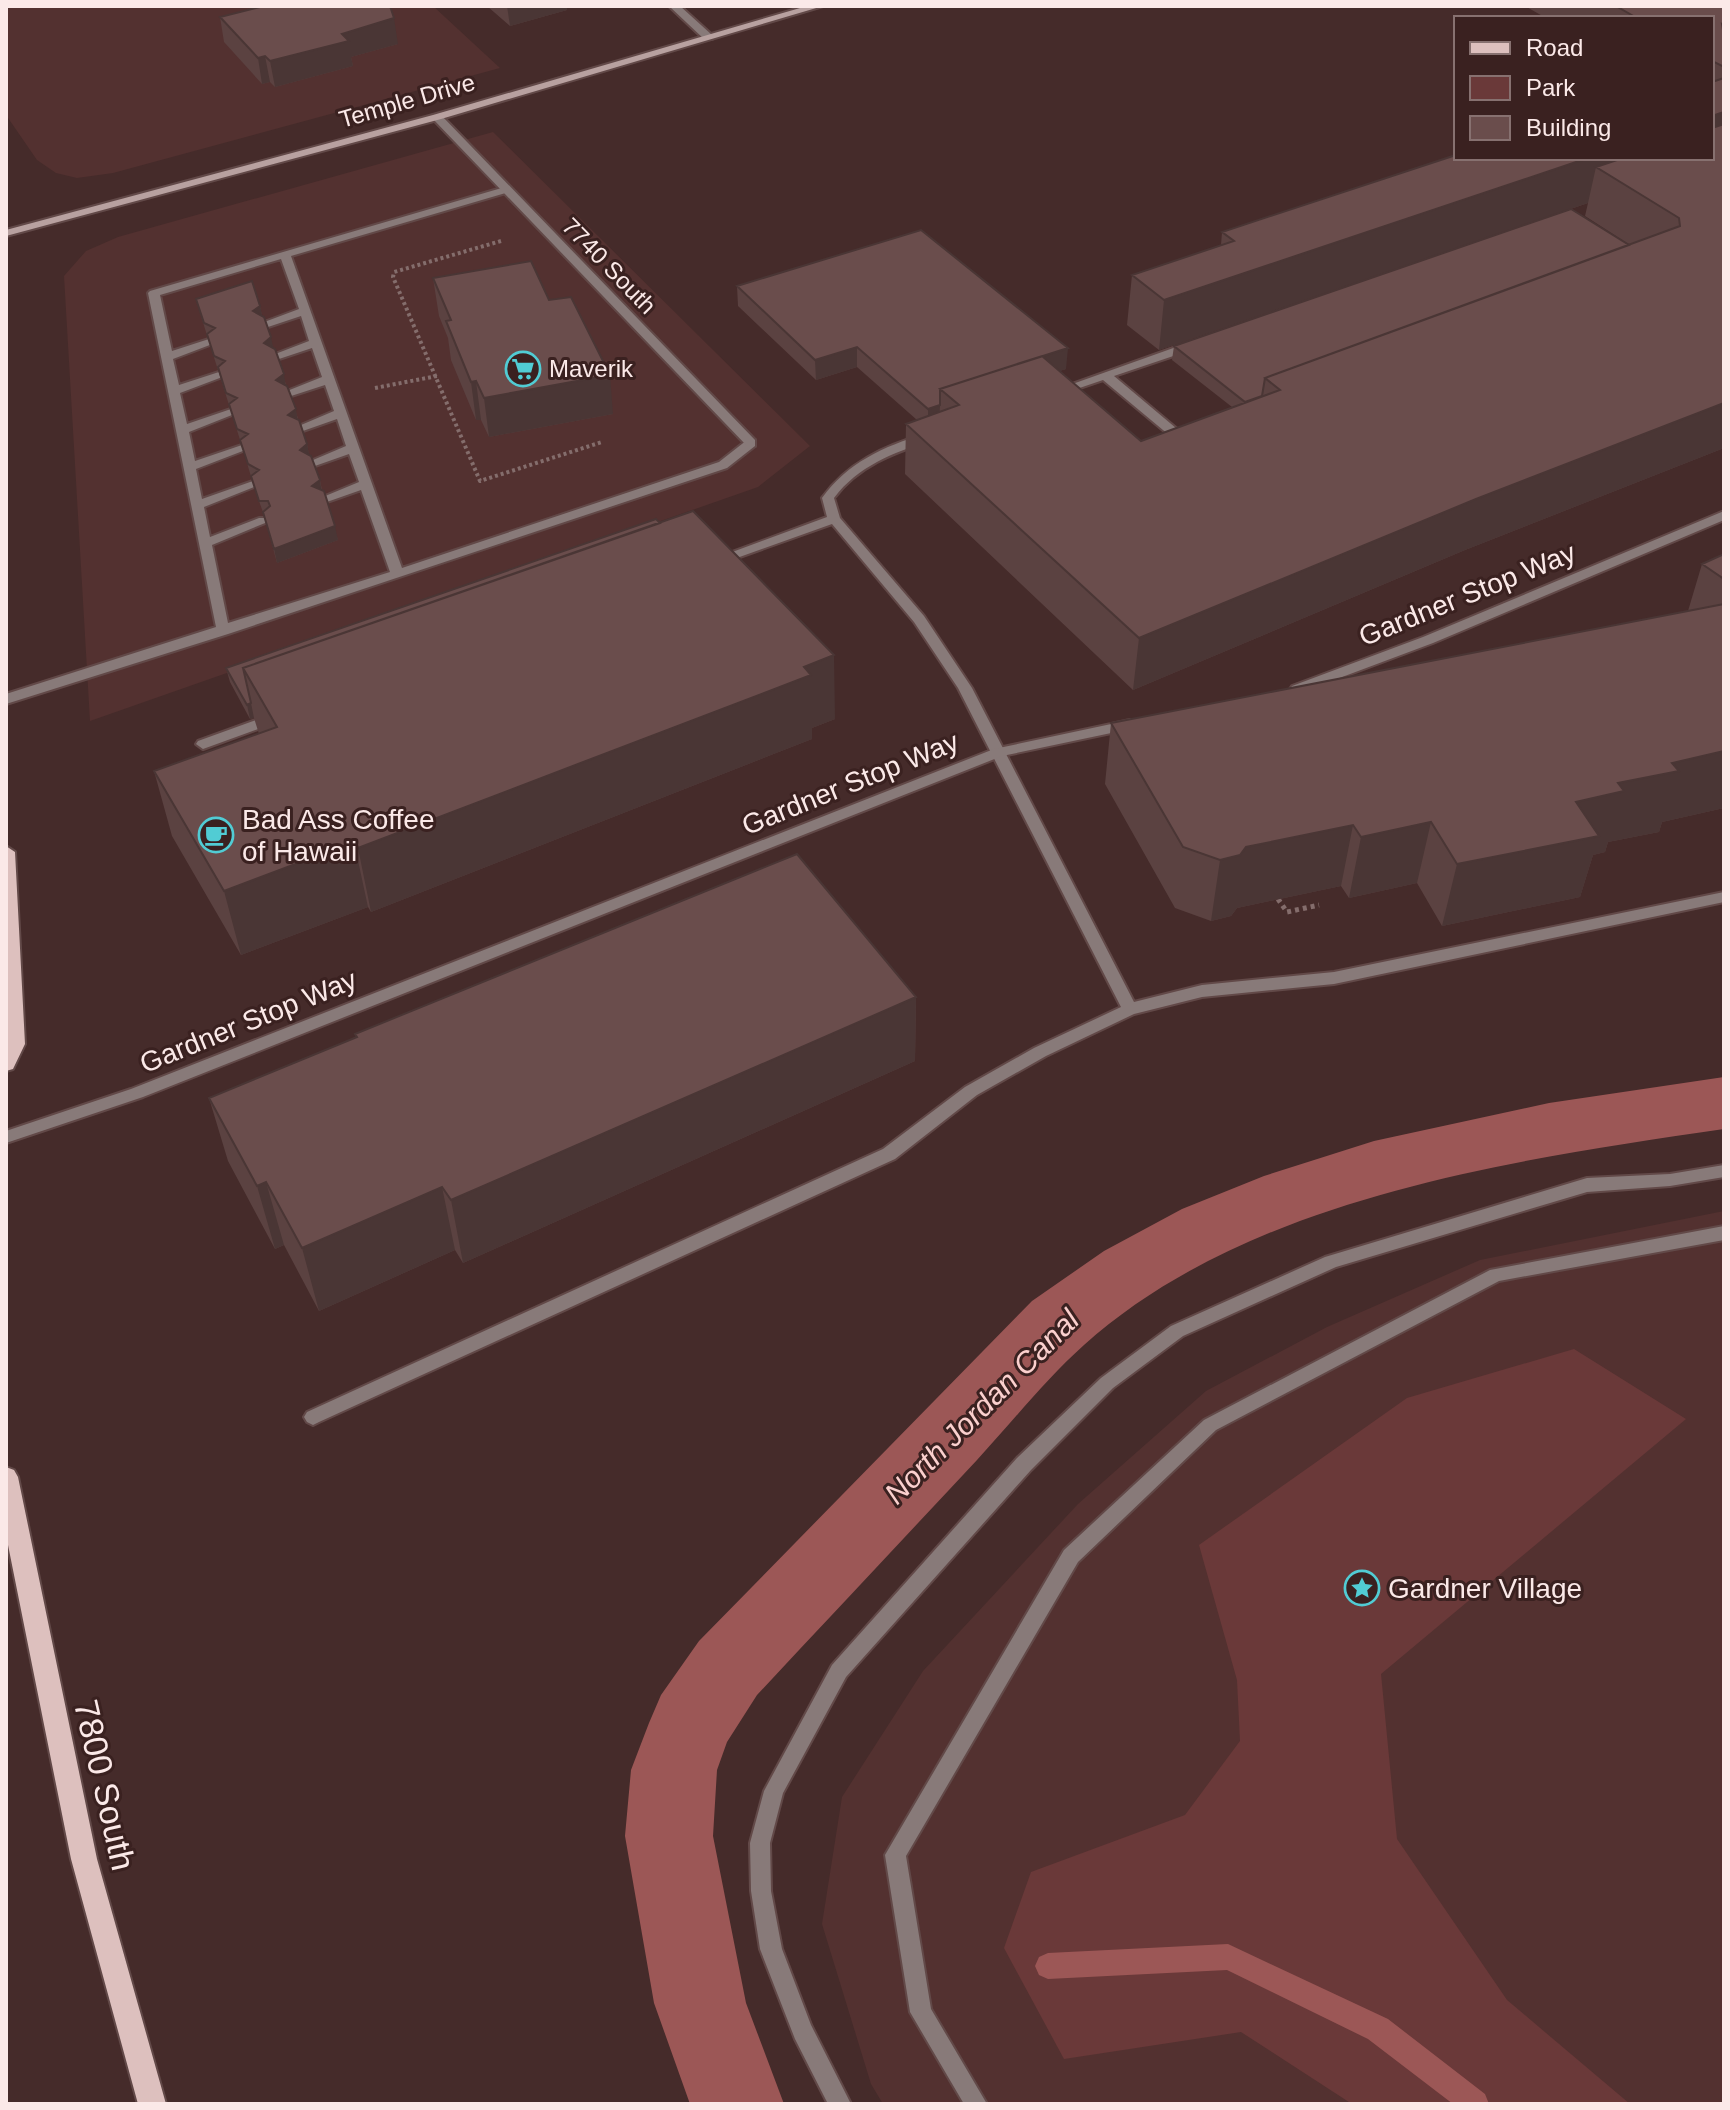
<svg xmlns="http://www.w3.org/2000/svg" width="1730" height="2110" font-family="Arial,sans-serif">
<style>
.built{fill:#533130}
.green{fill:#6a3939}
.lines{fill:none;stroke-linecap:round;stroke-linejoin:round}
.stream{fill:#9c5756;fill-rule:evenodd}
.canal{fill:#9c5756;fill-rule:evenodd}
.lane-casing{stroke:#624948;stroke-width:4}
.street-casing{stroke:#624948;stroke-width:4}
.secondary-casing{stroke:#624948;stroke-width:4}
.primary-casing{stroke:#624948;stroke-width:4}
.path-far1{stroke:#846d6c;stroke-width:4;stroke-dasharray:3 3;stroke-linecap:butt}
.path{stroke:#846d6c;stroke-width:5;stroke-dasharray:4 4;stroke-linecap:butt}
.lane{fill:#887a79;fill-rule:evenodd}
.street{fill:#887a79;fill-rule:evenodd}
.secondary{fill:#b8a1a0;fill-rule:evenodd}
.primary{fill:#ddc0be;fill-rule:evenodd}
.wall{fill:#5b4241}
.shaded-wall{fill:#4a3635}
.building{fill:#6a4d4c;stroke:#4a3635;stroke-width:2}
.labels{text-anchor:middle;stroke-width:6;stroke-linejoin:round;paint-order:stroke}
.far-street-label{font-size:24px;fill:#fbe9e8;stroke:#3a2120}
.far-poi-label{font-size:24px;fill:#fbe9e8;stroke:#3a2120;text-anchor:start}
.street-label{font-size:28px;fill:#fbe9e8;stroke:#3a2120}
.poi-label{font-size:28px;fill:#fbe9e8;stroke:#3a2120;text-anchor:start}
.water-label{font-size:30px;font-style:italic;fill:#fbd0ce;stroke:#3a2120}
.near-street-label{font-size:34px;fill:#fbe9e8;stroke:#3a2120}
</style>
<rect width="100%" height="100%" fill="#452b2a"/>
<path class="built" d="M 6,6 L 433,6 L 500,68 L 113,173 L 77,178 L 56,173 L 37,160 L 6,115 Z
M 493,132 L 810,446 L 758,487 L 90,721 L 64,276 L 86,251 L 118,237 Z
M 1724,1211 L 1724,2104 L 883,2104 L 871,2084 L 822,1924 L 842,1797 L 923,1671 L 1078,1504 L 1206,1391 L 1327,1327 L 1480,1260 Z"/>
<path class="green" d="M 1574,1349 L 1686,1419 L 1381,1674 L 1397,1839 L 1507,2000 L 1630,2104 L 1352,2104 L 1241,2032 L 1064,2059 L 1004,1948 L 1031,1872 L 1185,1815 L 1240,1741 L 1237,1680 L 1199,1545 L 1407,1398 Z"/>
<g class="lines">
<path class="stream" d="M 1228,1944 L 1388,2019 L 1485,2094 L 1489,2104 L 1453,2104 L 1368,2039 L 1227,1970 L 1048,1979 L 1039,1975 L 1035,1966 L 1039,1957 L 1048,1953 Z"/>
<path class="canal" d="M 1724,1077 L 1724,1129 C 1513,1160 1249,1197 1084,1345 C 1046,1379 1012,1422 977,1460 C 904,1538 830,1617 757,1695 L 727,1742 L 717,1770 L 713,1836 L 746,2003 L 784,2104 L 690,2104 L 654,2003 L 625,1836 L 631,1770 L 649,1723 L 661,1695 L 699,1641 L 1032,1301 L 1104,1251 L 1182,1209 L 1264,1176 L 1374,1141 L 1549,1103 Z"/>
<g class="lane-casing">
<path id="lane" d="M 505,187 L 509,188 L 509,192 L 291,256 L 402,568 L 719,462 L 747,440 L 755,440 L 755,446 L 727,468 L 228,634 L 6,704 L 6,694 L 216,627 L 148,293 L 150,291 ZM 281,259 L 299,309 L 259,324 L 265,328 L 301,316 L 309,341 L 270,356 L 276,360 L 312,348 L 322,377 L 282,393 L 288,397 L 325,385 L 334,411 L 294,428 L 300,432 L 337,419 L 346,446 L 306,463 L 312,467 L 349,454 L 359,482 L 318,499 L 324,503 L 361,490 L 390,572 L 228,623 L 212,545 L 270,521 L 269,518 L 259,518 L 210,537 L 204,507 L 259,485 L 253,481 L 202,499 L 196,469 L 248,449 L 242,445 L 195,461 L 189,432 L 237,413 L 231,409 L 187,424 L 180,393 L 225,376 L 219,372 L 179,385 L 173,359 L 215,343 L 209,339 L 172,351 L 160,295 Z
M 1193,341 L 1197,342 L 1197,348 L 1114,376 L 1189,439 L 1189,445 L 1181,445 L 1103,380 L 1056,396 L 1050,392 Z
M 925,434 L 929,435 L 929,441 C 893,453 858,466 834,498 L 840,518 L 924,616 L 972,688 L 1134,1002 L 1202,985 L 1334,972 L 1724,892 L 1724,902 L 1334,984 L 1202,997 L 1134,1014 L 1046,1056 L 977,1095 L 895,1159 L 319,1422 L 313,1425 L 307,1422 L 304,1417 L 307,1412 L 883,1149 L 965,1087 L 1034,1048 L 1121,1007 L 958,688 L 914,622 L 832,524 L 720,564 L 710,564 L 708,561 L 827,517 L 822,498 C 847,463 884,446 925,434 Z
M 275,713 L 280,715 L 282,718 L 280,721 L 203,749 L 196,744 L 198,741 Z
M 1724,1165 L 1724,1177 L 1670,1186 L 1587,1192 L 1336,1267 L 1183,1336 L 1113,1388 L 1031,1470 L 846,1677 L 783,1793 L 770,1843 L 771,1891 L 782,1949 L 811,2025 L 851,2104 L 828,2104 L 795,2039 L 760,1949 L 751,1891 L 750,1843 L 764,1791 L 832,1665 L 1017,1458 L 1101,1378 L 1171,1326 L 1325,1257 L 1587,1178 L 1670,1174 Z
M 1724,1226 L 1724,1240 L 1499,1281 L 1216,1430 L 1078,1562 L 906,1856 L 931,2009 L 987,2104 L 964,2104 L 910,2012 L 885,1855 L 1064,1550 L 1204,1420 L 1490,1270 Z"/>
</g>
<g class="street-casing">
<path id="street" d="M 669,6 L 680,6 L 712,35 L 712,39 L 704,39 Z
M 433,115 L 441,115 L 755,440 L 755,446 L 747,446 L 433,119 Z
M 1724,511 L 1724,520 L 1433,643 L 1302,692 L 1292,692 L 1290,689 L 1292,686 L 1423,637 Z
M 1130,720 L 1137,725 L 1135,728 L 1002,756 L 143,1097 L 6,1143 L 6,1131 L 131,1089 L 994,749 Z"/>
</g>
<g class="secondary-casing">
<path id="secondary" d="M 807,6 L 823,6 L 441,119 L 6,236 L 6,230 L 433,115 Z"/>
</g>
<g class="primary-casing">
<path id="primary" d="M 6,846 L 15,852 L 25,1044 L 13,1069 L 6,1071 Z
M 6,1467 L 14,1470 L 18,1477 L 97,1859 L 166,2104 L 138,2104 L 71,1859 L 6,1535 Z"/>
</g>
<path class="path-far1" d="M 501,241 L 394,272 L 393,277 L 480,481 L 602,442
M 375,388 L 437,376"/>
<path class="path" d="M 1278,899 L 1287,912 L 1319,905"/>
<use href="#lane" class="lane"/>
<use href="#street" class="street"/>
<use href="#secondary" class="secondary"/>
<use href="#primary" class="primary"/>
</g>
<path class="wall" d="M 487,6 L 567,6 L 567,10 L 510,26 Z
M 1525,6 L 1724,6 L 1724,448 L 1465,550 L 1133,690 L 905,474 L 906,424 L 917,420 L 857,367 L 816,380 L 738,306 L 737,286 L 1066,369 L 1059,371 L 1141,441 L 1232,407 L 1172,360 L 1174,346 L 1630,245 L 1585,216 L 1588,203 L 1159,350 L 1127,325 L 1132,275 L 1221,245 L 1222,232 L 1456,155 L 1712,158 L 1712,18 L 1546,18 Z
M 220,17 L 398,44 L 351,57 L 353,66 L 275,87 L 270,82 L 262,84 L 224,42 Z
M 433,278 L 549,300 L 613,414 L 489,437 L 481,420 L 476,420 L 451,360 L 448,338 L 439,316 Z
M 196,299 L 260,306 L 262,316 L 307,444 L 309,455 L 320,480 L 322,490 L 338,540 L 277,563 L 264,515 L 255,490 L 241,443 L 200,313 Z
M 1724,554 L 1724,808 L 1662,822 L 1659,832 L 1608,842 L 1605,852 L 1593,855 L 1580,897 L 1442,926 L 1417,883 L 1349,898 L 1341,886 L 1237,908 L 1231,916 L 1211,921 L 1175,908 L 1105,784 L 1111,723 L 1688,611 L 1702,564 Z
M 226,668 L 835,719 L 812,728 L 812,739 L 371,912 L 368,907 L 241,955 L 172,836 L 154,771 L 259,734 L 254,718 L 250,719 L 230,682 Z
M 916,997 L 915,1061 L 463,1263 L 455,1250 L 319,1311 L 284,1245 L 275,1249 L 228,1161 L 209,1098 L 356,1037 L 355,1034 Z"/>
<path class="shaded-wall" d="M 507,6 L 567,6 L 567,10 L 510,26 Z
M 394,18 L 398,44 L 351,57 L 353,66 L 275,87 L 270,61 L 342,34 Z
M 265,56 L 270,82 L 262,84 L 258,58 Z
M 1724,112 L 1724,156 L 1630,188 L 1596,167 L 1588,203 L 1159,350 L 1164,300 L 1588,158 L 1712,158 L 1712,116 Z
M 260,306 L 263,319 L 253,311 Z
M 271,337 L 274,351 L 264,343 Z
M 857,347 L 857,367 L 816,380 L 815,360 Z
M 1068,348 L 1066,369 L 1027,382 L 1017,366 Z
M 284,374 L 286,388 L 276,380 Z
M 610,375 L 613,414 L 489,437 L 484,398 Z
M 476,381 L 481,420 L 476,420 L 471,382 Z
M 1724,403 L 1724,448 L 1465,550 L 1133,690 L 1139,638 L 1476,499 Z
M 940,405 L 939,426 L 928,430 L 928,409 Z
M 296,409 L 298,423 L 288,415 Z
M 307,444 L 310,458 L 300,450 Z
M 320,480 L 322,494 L 312,486 Z
M 335,526 L 338,540 L 277,563 L 274,549 Z
M 834,655 L 835,719 L 812,728 L 812,739 L 371,912 L 358,848 Z
M 251,703 L 254,718 L 250,719 L 247,705 Z
M 1724,751 L 1724,808 L 1662,822 L 1659,832 L 1608,842 L 1605,852 L 1593,855 L 1580,897 L 1442,926 L 1457,864 L 1576,802 L 1618,783 L 1672,763 Z
M 1431,822 L 1417,883 L 1349,898 L 1361,837 Z
M 1353,825 L 1341,886 L 1237,908 L 1231,916 L 1211,921 L 1220,860 L 1246,847 Z
M 354,842 L 368,907 L 241,955 L 224,891 Z
M 916,997 L 915,1061 L 463,1263 L 451,1200 Z
M 266,1182 L 284,1245 L 275,1249 L 257,1186 Z
M 442,1187 L 455,1250 L 319,1311 L 302,1248 Z"/>
<path class="building" d="M 264,6 L 390,6 L 394,18 L 342,34 L 349,41 L 270,61 L 265,56 L 258,58 L 220,17 Z
M 1616,6 L 1724,6 L 1724,25 L 1722,24 L 1724,36 L 1724,67 L 1712,61 L 1712,18 L 1637,18 Z
M 1724,78 L 1724,112 L 1712,116 L 1712,82 Z
M 1724,124 L 1724,403 L 1476,499 L 1139,638 L 906,424 L 959,405 L 940,389 L 1042,356 L 1141,441 L 1280,390 L 1265,378 L 1680,226 L 1679,218 L 1596,167 L 1623,158 L 1712,158 L 1712,128 Z
M 1456,155 L 1456,158 L 1588,158 L 1164,300 L 1132,275 L 1234,241 L 1222,232 Z
M 1571,209 L 1629,245 L 1265,378 L 1262,396 L 1245,402 L 1174,346 Z
M 921,230 L 1068,348 L 940,389 L 940,405 L 928,409 L 857,347 L 815,360 L 737,286 Z
M 531,261 L 549,300 L 571,297 L 610,375 L 484,398 L 476,381 L 471,382 L 446,321 L 451,320 L 433,278 Z
M 252,281 L 260,306 L 253,311 L 264,317 L 271,337 L 264,343 L 275,349 L 284,374 L 276,380 L 287,386 L 296,409 L 288,415 L 299,420 L 307,444 L 300,450 L 311,456 L 320,480 L 312,486 L 324,491 L 335,526 L 274,549 L 263,512 L 270,506 L 268,501 L 259,501 L 251,476 L 259,470 L 248,464 L 240,440 L 248,434 L 237,429 L 229,404 L 237,398 L 226,393 L 218,367 L 225,361 L 214,356 L 207,334 L 215,328 L 204,323 L 196,299 Z
M 693,511 L 834,655 L 804,667 L 811,675 L 358,848 L 354,842 L 224,891 L 154,771 L 277,727 L 243,668 Z
M 656,519 L 660,523 L 243,668 L 251,703 L 247,705 L 226,668 Z
M 1724,554 L 1724,579 L 1702,564 Z
M 1724,604 L 1724,751 L 1672,763 L 1679,771 L 1618,783 L 1624,791 L 1576,802 L 1599,836 L 1457,864 L 1431,822 L 1361,837 L 1353,825 L 1246,847 L 1240,855 L 1220,860 L 1183,847 L 1111,723 Z
M 797,854 L 916,997 L 451,1200 L 442,1187 L 302,1248 L 266,1182 L 257,1186 L 209,1098 L 357,1037 L 355,1034 Z"/>
<defs>
<g id="supermarket-ring" transform="scale(1.8)"><circle r="9.5" fill="#3a2120" stroke="#51ccd4" stroke-width="1.5"/><path d="M-6-5.5h2.5l.6 2H6L4.5 2H-2.5L-4.4-4H-6ZM-1.5 3.2a1.3 1.3 0 1 0 .1 0ZM3 3.2a1.3 1.3 0 1 0 .1 0Z" fill="#51ccd4"/></g>
<g id="cafe-ring" transform="scale(1.8)"><circle r="9.5" fill="#3a2120" stroke="#51ccd4" stroke-width="1.5"/><path d="M-5.5-4.5H6V0H3Q3 3.5 0 3.5H-2.5Q-5.5 3.5-5.5 0ZM3-3.2v2h1.7v-2ZM-6 4.5H4V6H-6Z" fill="#51ccd4"/></g>
<g id="sight-ring" transform="scale(1.8)"><circle r="9.5" fill="#3a2120" stroke="#51ccd4" stroke-width="1.5"/><path d="M0-6L1.8-2.2L6-1.7L2.9 1.2L3.7 5.4L0 3.3L-3.7 5.4L-2.9 1.2L-6-1.7L-1.8-2.2Z" fill="#51ccd4"/></g>
</defs>
<g fill-rule="evenodd">
<use href="#supermarket-ring" x="523" y="369"/>
<use href="#cafe-ring" x="216" y="835"/>
<use href="#sight-ring" x="1362" y="1588"/>
</g>
<g class="labels">
<g class="far-street-label">
<text transform="translate(407 101) rotate(-16)" y="8">Temple Drive</text>
<text transform="translate(609 266) rotate(46)" y="8">7740 South</text>
</g>
<g class="far-poi-label">
<text x="549" y="377">Maverik</text>
</g>
<g class="street-label">
<text transform="translate(1467 594) rotate(-22)" y="10">Gardner Stop Way</text>
<text transform="translate(850 783) rotate(-22)" y="10">Gardner Stop Way</text>
<text transform="translate(248 1021) rotate(-22)" y="10">Gardner Stop Way</text>
</g>
<g class="poi-label">
<text x="242" y="829">Bad Ass Coffee<tspan x="242" dy="32">of Hawaii</tspan></text>
<text x="1388" y="1598">Gardner Village</text>
</g>
<g class="water-label">
<text transform="translate(982 1407) rotate(-45)" y="10">North Jordan Canal</text>
</g>
<g class="near-street-label">
<text transform="translate(105 1785) rotate(77)" y="12">7800 South</text>
</g>
</g>
<rect width="1730" height="2110" fill="none" stroke="#fbe9e8" stroke-width="16"/>
<rect x="1454" y="16" width="260" height="144" fill="#3a2120" stroke="#877170" stroke-width="2"/>
<rect x="1470" y="42" width="40" height="12" fill="#ddc0be" stroke="#877170" stroke-width="2"/>
<text x="1526" y="56" font-size="24" fill="#fbe9e8">Road</text>
<rect x="1470" y="76" width="40" height="24" fill="#6a3939" stroke="#877170" stroke-width="2"/>
<text x="1526" y="96" font-size="24" fill="#fbe9e8">Park</text>
<rect x="1470" y="116" width="40" height="24" fill="#6a4d4c" stroke="#877170" stroke-width="2"/>
<text x="1526" y="136" font-size="24" fill="#fbe9e8">Building</text>
</svg>
